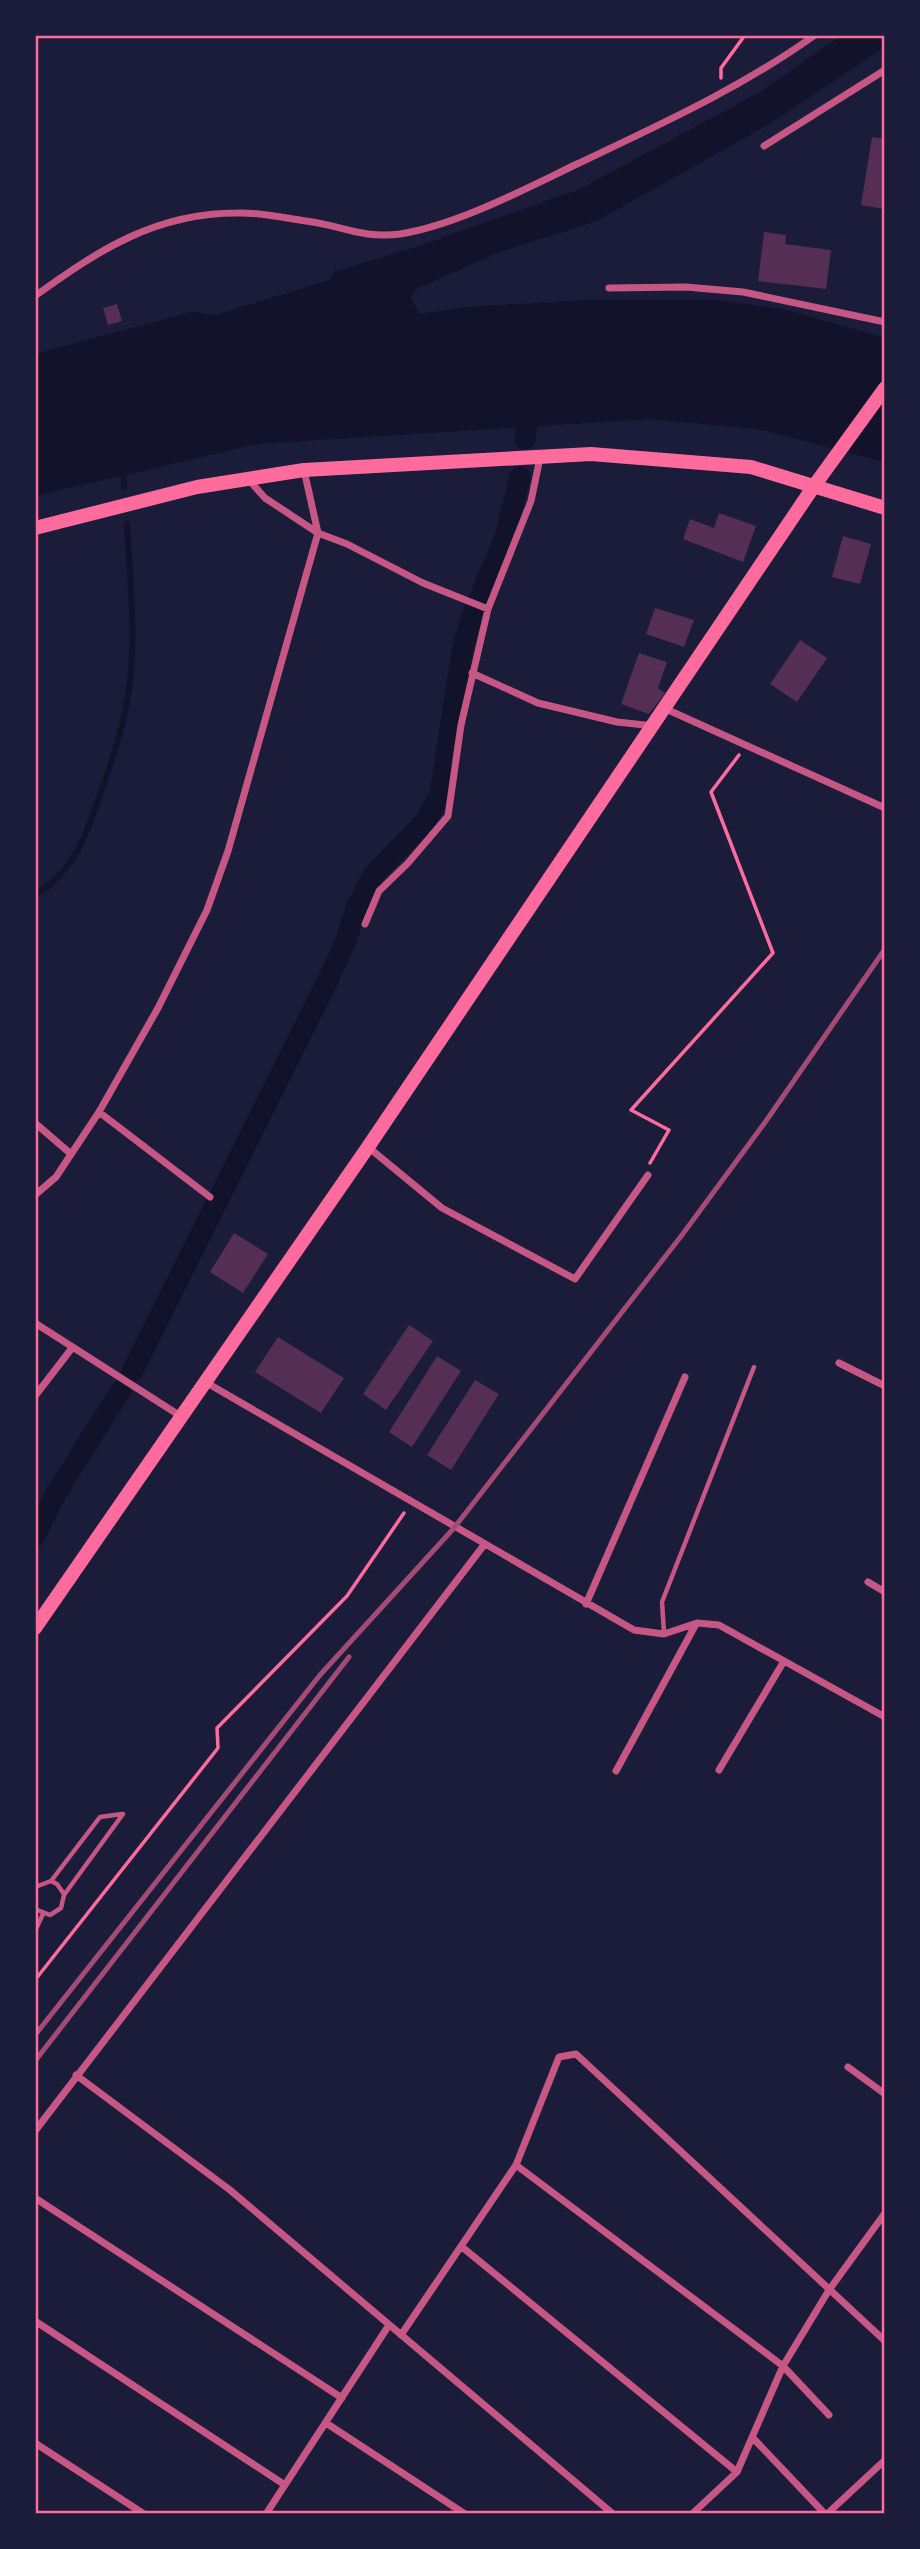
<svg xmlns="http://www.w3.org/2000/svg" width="920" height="2549" font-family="Roboto,sans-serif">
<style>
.water{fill:#12122b}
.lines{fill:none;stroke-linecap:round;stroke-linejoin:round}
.stream{stroke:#12122b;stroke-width:6}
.canal{stroke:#12122b;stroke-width:21}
.building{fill:#542f53}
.path{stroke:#ff6b9d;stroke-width:3.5}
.service{stroke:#c65784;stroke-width:4.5}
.minor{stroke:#c65784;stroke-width:7}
.primary{stroke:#ff6b9d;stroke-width:14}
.rail{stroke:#a44b75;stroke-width:5}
.neatline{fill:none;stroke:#ff6b9d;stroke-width:2.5}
</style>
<rect width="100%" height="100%" fill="#1b1b3a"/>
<path class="water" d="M 842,35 L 885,35 L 885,47 L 771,123 L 597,221 L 499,252 L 416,289 L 410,297 L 420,314 L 464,307 L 590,300 L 714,300 L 783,309 L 885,338 L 885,462 L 758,429 L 647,419 L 257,444 L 35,496 L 35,354 L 191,312 L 216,315 L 329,280 L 334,272 L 416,247 L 580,189 L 760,92 Z"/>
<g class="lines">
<path class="stream" d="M 123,468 L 124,487
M 35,895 C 73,872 87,835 100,794 C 111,762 123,730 128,696 C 137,640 130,581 127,524"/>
<path class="canal" d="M 525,439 L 527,422
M 132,1372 L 328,980 L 346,940 L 356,908 L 374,874 L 425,822 L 440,794 L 463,646 L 473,613 L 505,537 L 520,477
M 35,1536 L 55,1495 L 121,1390"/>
</g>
<path class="building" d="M 872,137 L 885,139 L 885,209 L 861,205 Z
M 764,232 L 786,235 L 785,244 L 831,250 L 826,289 L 758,281 Z
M 117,304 L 122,321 L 108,325 L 103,308 Z
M 719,513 L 756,526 L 743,562 L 683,539 L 690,519 L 714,528 Z
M 843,536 L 871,544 L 860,584 L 832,577 Z
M 655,608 L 694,620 L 684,647 L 646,634 Z
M 800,640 L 827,658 L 797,702 L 770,684 Z
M 639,653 L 667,662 L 658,688 L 665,693 L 649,714 L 621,704 Z
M 234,1233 L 268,1254 L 243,1293 L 210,1272 Z
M 409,1325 L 433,1341 L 386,1410 L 363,1394 Z
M 278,1337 L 344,1378 L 321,1413 L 255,1372 Z
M 437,1356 L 461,1371 L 412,1447 L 389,1432 Z
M 475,1380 L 499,1394 L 451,1470 L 427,1455 Z"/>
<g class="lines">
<path class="path" d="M 721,78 L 721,68 L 745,35
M 650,1163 L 669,1130 L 631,1110 L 773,953 L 711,792 L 739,755
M 35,1980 L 218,1748 L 217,1728 L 347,1596 L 404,1513"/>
<path class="service" d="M 664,1633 L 662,1602 L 754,1367
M 51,1881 L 100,1817 L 122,1814
M 35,1887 L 51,1881 L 57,1884 L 64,1894
M 35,1909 L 50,1915 L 61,1908 L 64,1895 L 123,1814
M 35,1931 L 43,1914"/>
<path class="minor" d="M 764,146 L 885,70
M 609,288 L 686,287 L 743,292 L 885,322
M 35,296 C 99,250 155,213 237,213 C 260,212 284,218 306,221 C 340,225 362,239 400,234 C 457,225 525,189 577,164 C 659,125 741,88 815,35
M 249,480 L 265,498 L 318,533 L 347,544 L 423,583 L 488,609
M 472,673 L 538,703 L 617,722 L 654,726
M 666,709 L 885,808
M 365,924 L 379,891 L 408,863 L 448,816 L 461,725 L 488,609 L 531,501 L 540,458
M 99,1112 L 210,1197
M 35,1123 L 71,1154
M 368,1147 L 442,1208 L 575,1279 L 648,1175
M 35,1195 L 56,1177 L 99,1112 L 158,1008 L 207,910 L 228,851 L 318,533 L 304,470
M 35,1323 L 182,1417
M 839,1363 L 885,1386
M 207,1383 L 634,1630 L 664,1634 L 697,1623 L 719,1625 L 885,1717
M 35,1396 L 72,1348
M 868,1582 L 885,1592
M 586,1604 L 685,1377
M 719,1770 L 784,1661
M 616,1771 L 696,1624
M 848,2067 L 885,2094
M 76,2075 L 230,2190 L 613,2514
M 35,2131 L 484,1545
M 516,2165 L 783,2366 L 829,2415
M 35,2198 L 342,2398
M 462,2247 L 737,2472
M 35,2321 L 285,2485
M 401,2335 L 516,2165 L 559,2057 L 576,2054 L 885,2341
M 326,2423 L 465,2514
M 753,2438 L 825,2514
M 35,2443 L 144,2514
M 266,2514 L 389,2325
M 692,2514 L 737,2472 L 783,2366 L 829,2290 L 885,2213
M 827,2514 L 885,2460"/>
<path class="primary" d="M 35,528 L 197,487 L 304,470 L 591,454 L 751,467 L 885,508
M 35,1628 L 368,1147 L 814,486 L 885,388"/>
<path class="rail" d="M 35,2035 L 320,1675 L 454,1528 L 682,1235 L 766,1121 L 885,949
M 35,2061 L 349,1657"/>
</g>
<rect width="920" height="2549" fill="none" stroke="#1b1b3a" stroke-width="74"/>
<rect x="37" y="37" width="846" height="2475" class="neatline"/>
</svg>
